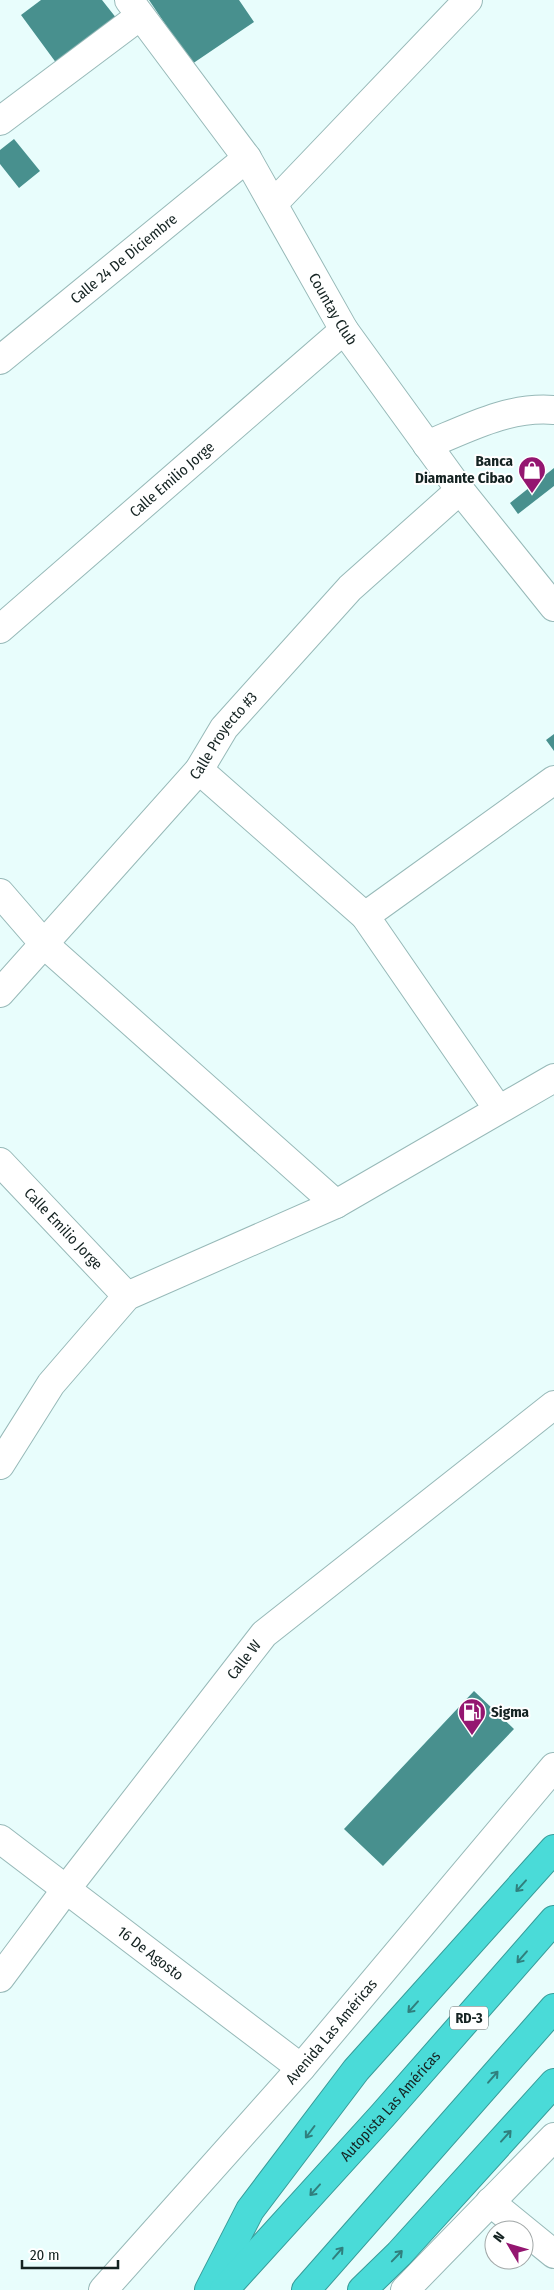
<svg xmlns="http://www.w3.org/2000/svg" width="554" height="2290" font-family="'Fira Sans Condensed',sans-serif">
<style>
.building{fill:#48908e}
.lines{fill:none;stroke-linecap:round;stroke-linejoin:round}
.minor-casing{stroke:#97b9b8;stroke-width:30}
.tertiary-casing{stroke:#97b9b8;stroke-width:30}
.motorway-casing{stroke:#379b98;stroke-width:30}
.minor{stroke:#fff;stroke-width:28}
.tertiary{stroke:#fff;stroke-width:28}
.motorway{stroke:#4adbd8;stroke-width:28}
.oneway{stroke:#307f7d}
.labels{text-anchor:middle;stroke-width:4;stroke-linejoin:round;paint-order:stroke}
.shield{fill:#fff;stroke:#5b6564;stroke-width:1}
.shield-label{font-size:14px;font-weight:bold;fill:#152322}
.street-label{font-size:15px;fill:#152322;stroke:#fff}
.poi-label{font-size:15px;font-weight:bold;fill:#152322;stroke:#fff;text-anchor:end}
</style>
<rect width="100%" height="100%" fill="#e8fdfc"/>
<path class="building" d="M 41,0 L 102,0 L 117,19 L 57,64 L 21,15 Z
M 149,0 L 239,0 L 254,22 L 192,64 Z
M 14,139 L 40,171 L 19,188 L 0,164 L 0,150 Z
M 554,468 L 554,486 L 518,514 L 510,503 Z
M 554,734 L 554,751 L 546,740 Z
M 474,1691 L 514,1729 L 383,1866 L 344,1829 Z"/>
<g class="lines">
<g class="minor-casing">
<g id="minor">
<path id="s1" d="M 129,0 L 247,158 L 344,330 L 460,490 L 554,607"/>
<path d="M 0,121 L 140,16"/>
<path d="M 273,204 L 468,0"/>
<path id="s2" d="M 0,360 L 247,158"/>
<path d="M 427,445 C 468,428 509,406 554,410"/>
<path id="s3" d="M 0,629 L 344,330"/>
<path d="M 199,770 L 365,916"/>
<path d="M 0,893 L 45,945 L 336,1204"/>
<path id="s4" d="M 0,993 L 199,770 L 224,728 L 350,588 L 460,490"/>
<path d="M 498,1109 L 365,916 L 554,780"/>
<path id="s5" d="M 0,1162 L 127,1296"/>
<path d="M 0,1465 L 51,1384 L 127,1296 L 336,1204 L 554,1078"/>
<path id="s6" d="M 0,1839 L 301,2068"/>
<path id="s7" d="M 0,1978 L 67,1888 L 264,1634 L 554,1405"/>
<path d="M 490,2202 L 554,2254"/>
</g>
</g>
<g class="tertiary-casing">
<g id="tertiary">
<path id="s8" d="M 103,2290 L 301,2068 L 554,1767"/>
<path d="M 405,2290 L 554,2137"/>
</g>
</g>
<g class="motorway-casing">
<g id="motorway">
<path d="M 209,2290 L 250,2210 L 356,2070 L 554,1849"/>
<path id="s9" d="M 224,2290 L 383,2115 L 554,1920"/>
<path d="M 306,2290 L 554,2008"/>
<path d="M 362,2290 L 399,2254 L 554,2083"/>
</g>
</g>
<use href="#minor" class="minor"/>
<use href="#tertiary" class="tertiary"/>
<use href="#motorway" class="motorway"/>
</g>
<defs><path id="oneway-shaft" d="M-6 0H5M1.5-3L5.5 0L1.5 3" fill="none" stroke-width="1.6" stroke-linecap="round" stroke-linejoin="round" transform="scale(1.25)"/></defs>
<g class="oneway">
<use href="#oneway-shaft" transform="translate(521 1886) rotate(132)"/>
<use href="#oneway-shaft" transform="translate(522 1957) rotate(131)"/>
<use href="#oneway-shaft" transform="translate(413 2007) rotate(132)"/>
<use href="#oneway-shaft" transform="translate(493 2077) rotate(-49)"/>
<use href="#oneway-shaft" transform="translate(310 2132) rotate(127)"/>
<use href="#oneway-shaft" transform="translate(506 2136) rotate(-48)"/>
<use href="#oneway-shaft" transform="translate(315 2190) rotate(132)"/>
<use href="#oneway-shaft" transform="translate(338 2253) rotate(-49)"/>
<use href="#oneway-shaft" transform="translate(397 2256) rotate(-46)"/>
</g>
<defs>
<g id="shop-pin" transform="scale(1.4375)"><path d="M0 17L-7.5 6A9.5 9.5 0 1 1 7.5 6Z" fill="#941670" stroke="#fff"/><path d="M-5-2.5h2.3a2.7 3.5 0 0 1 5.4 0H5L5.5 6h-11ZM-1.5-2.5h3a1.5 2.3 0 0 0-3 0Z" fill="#fff"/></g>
<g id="fuel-pin" transform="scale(1.4375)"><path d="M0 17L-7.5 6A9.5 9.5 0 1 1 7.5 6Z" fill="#941670" stroke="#fff"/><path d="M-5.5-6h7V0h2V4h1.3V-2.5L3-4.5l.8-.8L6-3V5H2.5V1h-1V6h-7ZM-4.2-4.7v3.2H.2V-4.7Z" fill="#fff"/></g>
</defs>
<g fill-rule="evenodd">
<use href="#shop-pin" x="532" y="470"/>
<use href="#fuel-pin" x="472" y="1712"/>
</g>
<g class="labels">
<rect class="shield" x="450" y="2006.5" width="38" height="23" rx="4"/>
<g class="shield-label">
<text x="469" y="2023">RD-3</text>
</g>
<g class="street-label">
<text dy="5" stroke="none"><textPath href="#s2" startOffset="160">Calle 24 De Diciembre</textPath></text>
<text dy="5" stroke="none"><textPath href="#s1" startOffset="371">Countay Club</textPath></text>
<text dy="5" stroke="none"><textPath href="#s3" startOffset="228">Calle Emilio Jorge</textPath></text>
<text dy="5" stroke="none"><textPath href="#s4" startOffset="341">Calle Proyecto #3</textPath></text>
<text dy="5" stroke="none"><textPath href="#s5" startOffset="92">Calle Emilio Jorge</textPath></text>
<text dy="5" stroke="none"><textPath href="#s7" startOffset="401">Calle W</textPath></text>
<text dy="5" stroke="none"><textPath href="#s6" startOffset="189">16 De Agosto</textPath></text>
<text dy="5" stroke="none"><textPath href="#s8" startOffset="345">Avenida Las Américas</textPath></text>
<text dy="5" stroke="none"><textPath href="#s9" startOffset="248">Autopista Las Américas</textPath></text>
</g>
<g class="poi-label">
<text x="513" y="466">Banca<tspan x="513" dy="17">Diamante Cibao</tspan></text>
<text x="491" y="1717" text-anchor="start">Sigma</text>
</g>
</g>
<g transform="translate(509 2245) rotate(308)"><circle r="24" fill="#ffffff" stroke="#a1a7a7"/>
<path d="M0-4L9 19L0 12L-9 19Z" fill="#941670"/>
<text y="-8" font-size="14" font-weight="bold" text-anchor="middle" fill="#152322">N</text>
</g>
<path d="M22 2260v8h96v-8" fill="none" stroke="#152322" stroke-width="2.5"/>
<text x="30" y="2260" font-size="15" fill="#152322" stroke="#ffffff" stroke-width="4" paint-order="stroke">20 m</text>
</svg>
